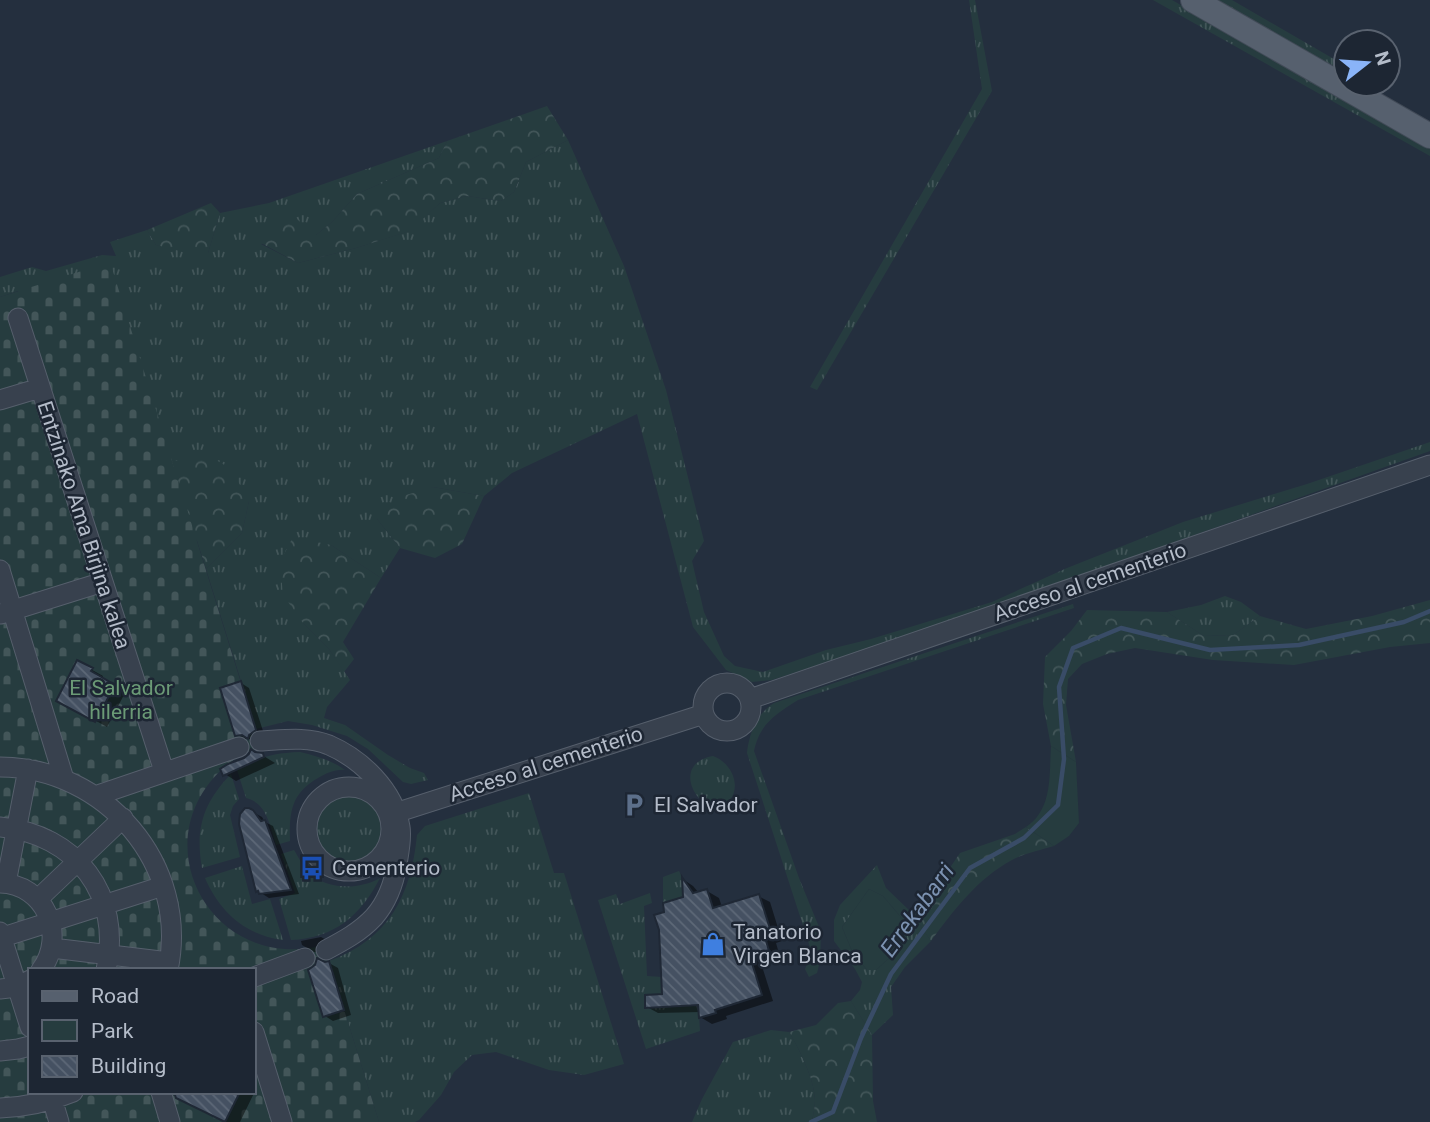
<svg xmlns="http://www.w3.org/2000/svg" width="1430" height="1122" font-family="Roboto,sans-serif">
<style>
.grass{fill:url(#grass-tufts);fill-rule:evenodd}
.forest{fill:url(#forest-crowns)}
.cemetery{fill:url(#cemetery-stones);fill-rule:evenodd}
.green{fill:#263c3f}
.shadow{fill:#0007}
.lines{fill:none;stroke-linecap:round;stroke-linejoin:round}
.stream{stroke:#394c67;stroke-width:4.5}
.building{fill:url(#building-back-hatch);stroke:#1f2835;stroke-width:2}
.minor-casing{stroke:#565f6c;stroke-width:21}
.major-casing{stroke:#414a57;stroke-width:26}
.minor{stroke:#38414e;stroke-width:19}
.major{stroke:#56606e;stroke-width:24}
.labels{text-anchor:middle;stroke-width:5;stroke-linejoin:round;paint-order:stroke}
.street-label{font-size:21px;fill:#b4bcc9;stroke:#1d2633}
.park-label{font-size:21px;fill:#6b9a76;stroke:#1d2633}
.poi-label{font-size:21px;fill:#b4bcc9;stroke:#1d2633;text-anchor:start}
.water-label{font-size:23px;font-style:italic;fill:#7c92b1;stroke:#1d2633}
</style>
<defs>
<pattern id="grass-tufts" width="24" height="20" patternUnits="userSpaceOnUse" patternTransform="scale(1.75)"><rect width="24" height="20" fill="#263c3f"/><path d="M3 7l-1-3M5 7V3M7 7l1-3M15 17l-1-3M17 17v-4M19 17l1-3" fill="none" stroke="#435659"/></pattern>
<pattern id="forest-crowns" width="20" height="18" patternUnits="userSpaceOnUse" patternTransform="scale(1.75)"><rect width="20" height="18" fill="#263c3f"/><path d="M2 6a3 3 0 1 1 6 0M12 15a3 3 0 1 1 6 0" fill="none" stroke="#435659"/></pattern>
<pattern id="cemetery-stones" width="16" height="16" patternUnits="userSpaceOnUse" patternTransform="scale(1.75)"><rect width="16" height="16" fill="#263c3f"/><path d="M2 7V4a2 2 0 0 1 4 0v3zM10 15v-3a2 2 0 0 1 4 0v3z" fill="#435659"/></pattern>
<pattern id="building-back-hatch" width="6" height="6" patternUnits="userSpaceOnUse" patternTransform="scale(1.75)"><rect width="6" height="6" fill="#455162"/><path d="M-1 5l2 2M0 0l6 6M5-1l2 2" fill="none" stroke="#5d6877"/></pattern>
</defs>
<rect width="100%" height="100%" fill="#242f3e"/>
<path class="grass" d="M 969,0 L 975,0 L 992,91 L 817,390 L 810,387 L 982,89 Z
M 1153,0 L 1172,0 L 1430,148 L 1430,156 Z
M 1214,0 L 1232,0 L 1346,66 L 1346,75 Z
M 568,140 L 624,266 L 666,390 L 704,541 L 692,561 L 704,612 L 724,656 L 735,666 L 763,672 L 826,650 L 871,639 L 992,602 L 1067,568 L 1183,522 L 1307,484 L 1430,442 L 1430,451 L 976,613 L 772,680 L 752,682 L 726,670 L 693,627 L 637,414 L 512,473 L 484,496 L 433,487 L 377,519 L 400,548 L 381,578 L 331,545 L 303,623 L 329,649 L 350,680 L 327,707 L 324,718 L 345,725 L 388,755 L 410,768 L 424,773 L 428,780 L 411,784 L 403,782 L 368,749 L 347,736 L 312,725 L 288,721 L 256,729 L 206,569 L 242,533 L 249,501 L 197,541 L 18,291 L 0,297 L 0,277 L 32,267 L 46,271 L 102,255 L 116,256 L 110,242 L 147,230 L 156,245 L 208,253 L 220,213 L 269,203 L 447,141 L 439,158 L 357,194 L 332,222 L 316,235 L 261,244 L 298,263 L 356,248 L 409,231 L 440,203 L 467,196 L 501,201 L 514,192 L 526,162 Z
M 1225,596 L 1241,602 L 1260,616 L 1233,635 L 1204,636 L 1167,612 L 1201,605 Z
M 1073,604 L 1074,608 L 798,700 C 776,714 760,723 754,751 L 799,878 L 821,932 L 820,961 L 817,973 L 809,977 L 805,969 L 809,960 L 810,947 L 747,753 C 749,734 757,713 774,703 Z
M 300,752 C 316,756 331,760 345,770 C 335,769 327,773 318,778 C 291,793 289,813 290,841 L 276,845 C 270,826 267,803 246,798 L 237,770 C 260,757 273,753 300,752 Z
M 713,756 C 730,762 742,784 730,800 C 708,828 663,765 713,756 Z
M 231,774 L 239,799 L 233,806 L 230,815 L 240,857 L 202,868 C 195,829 203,803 231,774 Z
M 529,793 L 554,873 L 564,873 L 624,1064 L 584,1075 L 549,1070 L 496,1052 L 472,1055 L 454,1072 L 441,1095 L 419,1120 L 415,1122 L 379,1122 L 329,961 C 389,939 411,896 417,835 L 425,826 Z
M315 829a33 33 0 1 1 66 0a33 33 0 1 1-66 0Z
M 294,850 C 299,858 303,867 310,874 C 329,890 359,890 380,878 C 361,915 335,938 291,940 L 279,899 L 295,893 L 281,854 Z
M 877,865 L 886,888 L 911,912 L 931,941 L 905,967 L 891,987 L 893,1015 L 872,1035 L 851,1001 L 860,990 L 862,982 L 855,969 L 834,941 L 834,920 L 840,905 ZM 869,889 L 883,896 L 905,922 L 907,937 L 896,952 L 876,970 L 867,970 L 852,951 L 842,927 Z
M 242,866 L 252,904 L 270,899 L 283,940 C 245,935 220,912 205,878 Z
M 679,871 L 683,879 L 683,897 L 663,903 L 663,877 Z
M 650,893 L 652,903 L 644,906 L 647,976 L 662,977 L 663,994 L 645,995 L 645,1007 L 688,1006 L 688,993 L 697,984 L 700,1031 L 646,1049 L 598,900 L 616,894 L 620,904 Z
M 771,1030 L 789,1032 C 799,1048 815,1081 815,1100 C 815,1107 813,1115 812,1122 L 692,1122 L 702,1099 L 733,1042 Z"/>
<path class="forest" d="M 547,106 L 568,140 L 526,162 L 514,192 L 501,201 L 467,196 L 440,203 L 410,231 L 356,248 L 298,263 L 261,243 L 265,222 L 292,215 L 316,235 L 332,222 L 357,194 L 439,158 L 447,141 Z
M 211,203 L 220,213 L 208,253 L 189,253 L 156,245 L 147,230 Z
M 203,452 L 231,469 L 249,501 L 242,533 L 206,569 L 172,462 Z
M 433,487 L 484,496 L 462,544 L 435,558 L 400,548 L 377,519 L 396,498 Z
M 293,537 L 331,545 L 381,578 L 343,642 L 354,659 L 344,672 L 329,649 L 303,623 L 283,595 L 280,562 Z
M 1430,600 L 1430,643 L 1390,647 L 1294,665 L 1213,660 L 1135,648 L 1107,654 L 1082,664 L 1068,679 L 1066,705 L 1076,762 L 1051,746 L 1043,704 L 1045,657 L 1071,631 L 1087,610 L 1167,612 L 1204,636 L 1233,635 L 1260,616 L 1306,629 L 1372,616 Z
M 1026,827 L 1054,846 C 1041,850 1025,853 1012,860 C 978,878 954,910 931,941 L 911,912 L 928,900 L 960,853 L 1015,834 Z
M 851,1001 L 872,1035 L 873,1101 L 877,1122 L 812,1122 C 813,1115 815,1107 815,1100 C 815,1081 799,1048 789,1032 L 816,1025 L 838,1003 Z"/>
<path class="cemetery" d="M 110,262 L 261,747 C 250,751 238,756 228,764 C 138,838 210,975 324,945 L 379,1122 L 0,1122 L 0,297 ZM 30,970 L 254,970 L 254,1092 L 30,1092 Z"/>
<path class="green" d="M 1051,746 L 1076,762 L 1079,823 L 1069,836 L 1054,846 L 1026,827 C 1053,809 1049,775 1051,746 Z
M 869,889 L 883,896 L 905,922 L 907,937 L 896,952 L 876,970 L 867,970 L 852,951 L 842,927 Z"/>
<path class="shadow" d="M 78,662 L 103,676 L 102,679 L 125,693 L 107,727 L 59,700 Z
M 241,683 L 249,688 L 264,734 L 251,739 L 245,739 L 236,734 Z
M 262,755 L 275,763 L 236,781 L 225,774 Z
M 249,810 L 262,817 L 265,822 L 273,826 L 299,894 L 269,898 L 261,893 Z
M 684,880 L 693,886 L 699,893 L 707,891 L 719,898 L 722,907 L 758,896 L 770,902 L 782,941 L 776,943 L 780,957 L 761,963 L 773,1001 L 726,1016 L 727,1019 L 712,1024 L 700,1017 L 700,1012 L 658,1013 L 647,1007 L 664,996 L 666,913 L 685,898 Z
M 321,937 L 332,943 L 321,952 L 314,952 L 302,945 L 301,941 Z
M 329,963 L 338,968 L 351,1015 L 333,1021 L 325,1016 L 316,966 Z
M 254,1087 L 256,1089 L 240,1122 L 226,1122 L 195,1107 L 187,1092 L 254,1092 Z"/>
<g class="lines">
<path class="stream" d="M 811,1122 L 833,1112 L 861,1038 L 891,974 L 970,868 L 1024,838 L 1058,805 L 1064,759 L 1059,687 L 1073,648 L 1121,628 L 1210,650 L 1299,645 L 1404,622 L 1430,611"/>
</g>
<path class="building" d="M 77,660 L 93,668 L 91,671 L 115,685 L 95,722 L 56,701 Z
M 241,681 L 256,730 L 249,735 L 248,739 L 242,735 L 235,736 L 220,688 Z
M 251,749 L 255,752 L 263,753 L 264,757 L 223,776 L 220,769 L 228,764 L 244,758 L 249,754 Z
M 245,808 L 249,808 L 253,810 L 261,821 L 265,820 L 291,890 L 259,894 L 258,891 L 256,892 L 239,824 L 240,814 Z
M 682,877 L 693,893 L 707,889 L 713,908 L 759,894 L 772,935 L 765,937 L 769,951 L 750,957 L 762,995 L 715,1010 L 716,1013 L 699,1018 L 698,1005 L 645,1008 L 645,995 L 662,994 L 659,930 L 654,915 L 664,912 L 663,903 L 683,897 Z
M 317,958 L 325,962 L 329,961 L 344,1010 L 323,1017 L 308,970 L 315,965 Z
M 174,1092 L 240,1092 L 225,1122 L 176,1098 Z"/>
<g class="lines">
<g class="minor-casing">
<path id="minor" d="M 18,318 L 164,771
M 0,400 L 40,388
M 0,570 L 64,779
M 1,614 L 103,582
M703 707a24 24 0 1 1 48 0a24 24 0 1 1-48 0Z
M 750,699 L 1430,465
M 260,741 C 282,740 307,736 329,745 C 361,759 394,790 400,827 C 402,838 399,852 397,864 C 394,883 387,902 374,917 C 360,932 343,941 326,950
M 0,767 C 105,767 190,865 168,970
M307 829a42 42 0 1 1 84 0a42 42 0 1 1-84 0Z
M 95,796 L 239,747
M 389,815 L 704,714
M 0,827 C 76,834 123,895 106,970
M 0,883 C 45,884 67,935 41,970
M 6,883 L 28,769
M 38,899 L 123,818
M 0,932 L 30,1027
M 0,938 L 163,886
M 52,948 L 169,962
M 254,977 L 305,958
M 0,989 L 17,987 L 30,980
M 254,1032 L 282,1122
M 0,1051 L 18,1049 L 30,1046
M 50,1092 L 59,1122
M 161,1092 L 170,1122
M 0,1108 C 26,1107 49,1102 73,1092"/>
</g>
<g class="major-casing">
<path id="major" d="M 1193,0 L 1430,136"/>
</g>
<use href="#minor" class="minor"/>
<use href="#major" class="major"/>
</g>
<defs>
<g id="parking-bare" transform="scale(1.89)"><path d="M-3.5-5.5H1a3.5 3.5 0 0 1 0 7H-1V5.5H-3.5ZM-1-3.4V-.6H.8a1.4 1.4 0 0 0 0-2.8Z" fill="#5c6f8a" stroke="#1d2633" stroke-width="2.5" paint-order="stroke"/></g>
<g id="bus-bare" transform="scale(1.89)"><path d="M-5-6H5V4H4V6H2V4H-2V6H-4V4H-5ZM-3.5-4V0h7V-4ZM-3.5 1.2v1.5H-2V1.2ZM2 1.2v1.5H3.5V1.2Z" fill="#1a4fb4" stroke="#1d2633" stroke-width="2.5" paint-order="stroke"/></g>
<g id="shop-bare" transform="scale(1.89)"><path d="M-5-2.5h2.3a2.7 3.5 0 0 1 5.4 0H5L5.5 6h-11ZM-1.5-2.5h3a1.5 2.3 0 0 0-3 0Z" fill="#3f7fe0" stroke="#1d2633" stroke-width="2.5" paint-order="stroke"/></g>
</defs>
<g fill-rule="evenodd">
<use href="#parking-bare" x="634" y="805"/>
<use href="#bus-bare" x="312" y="868"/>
<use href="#shop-bare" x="713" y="944"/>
</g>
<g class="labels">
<g class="street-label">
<text transform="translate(84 525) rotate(72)" y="7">Entzinako Ama Birjina kalea</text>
<text transform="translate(1090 582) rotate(-19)" y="7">Acceso al cementerio</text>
<text transform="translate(546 764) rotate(-18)" y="7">Acceso al cementerio</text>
</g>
<g class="park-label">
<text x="121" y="695">El Salvador<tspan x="121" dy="24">hilerria</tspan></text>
</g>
<g class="poi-label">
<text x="654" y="812">El Salvador</text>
<text x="332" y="875">Cementerio</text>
<text x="733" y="939">Tanatorio<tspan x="733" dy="24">Virgen Blanca</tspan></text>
</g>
<g class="water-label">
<text transform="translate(917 910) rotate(-54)" y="8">Errekabarri</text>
</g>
</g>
<rect x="28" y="968" width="228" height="126" fill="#1d2633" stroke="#59626f" stroke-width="2"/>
<rect x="42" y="991" width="35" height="10" fill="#56606e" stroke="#59626f" stroke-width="2"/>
<text x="91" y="1003" font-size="21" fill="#b4bcc9">Road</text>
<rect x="42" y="1020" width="35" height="21" fill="#263c3f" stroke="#59626f" stroke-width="2"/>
<text x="91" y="1038" font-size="21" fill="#b4bcc9">Park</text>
<rect x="42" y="1056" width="35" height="21" fill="url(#building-back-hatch)" stroke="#59626f" stroke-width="2"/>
<text x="91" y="1073" font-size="21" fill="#b4bcc9">Building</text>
<g transform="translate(1367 63) rotate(73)"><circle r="33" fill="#1d2633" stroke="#59626f" stroke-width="2"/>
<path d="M0-5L12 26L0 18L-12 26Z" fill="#8ab4f8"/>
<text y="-10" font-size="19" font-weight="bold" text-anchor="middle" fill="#b4bcc9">N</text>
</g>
</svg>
